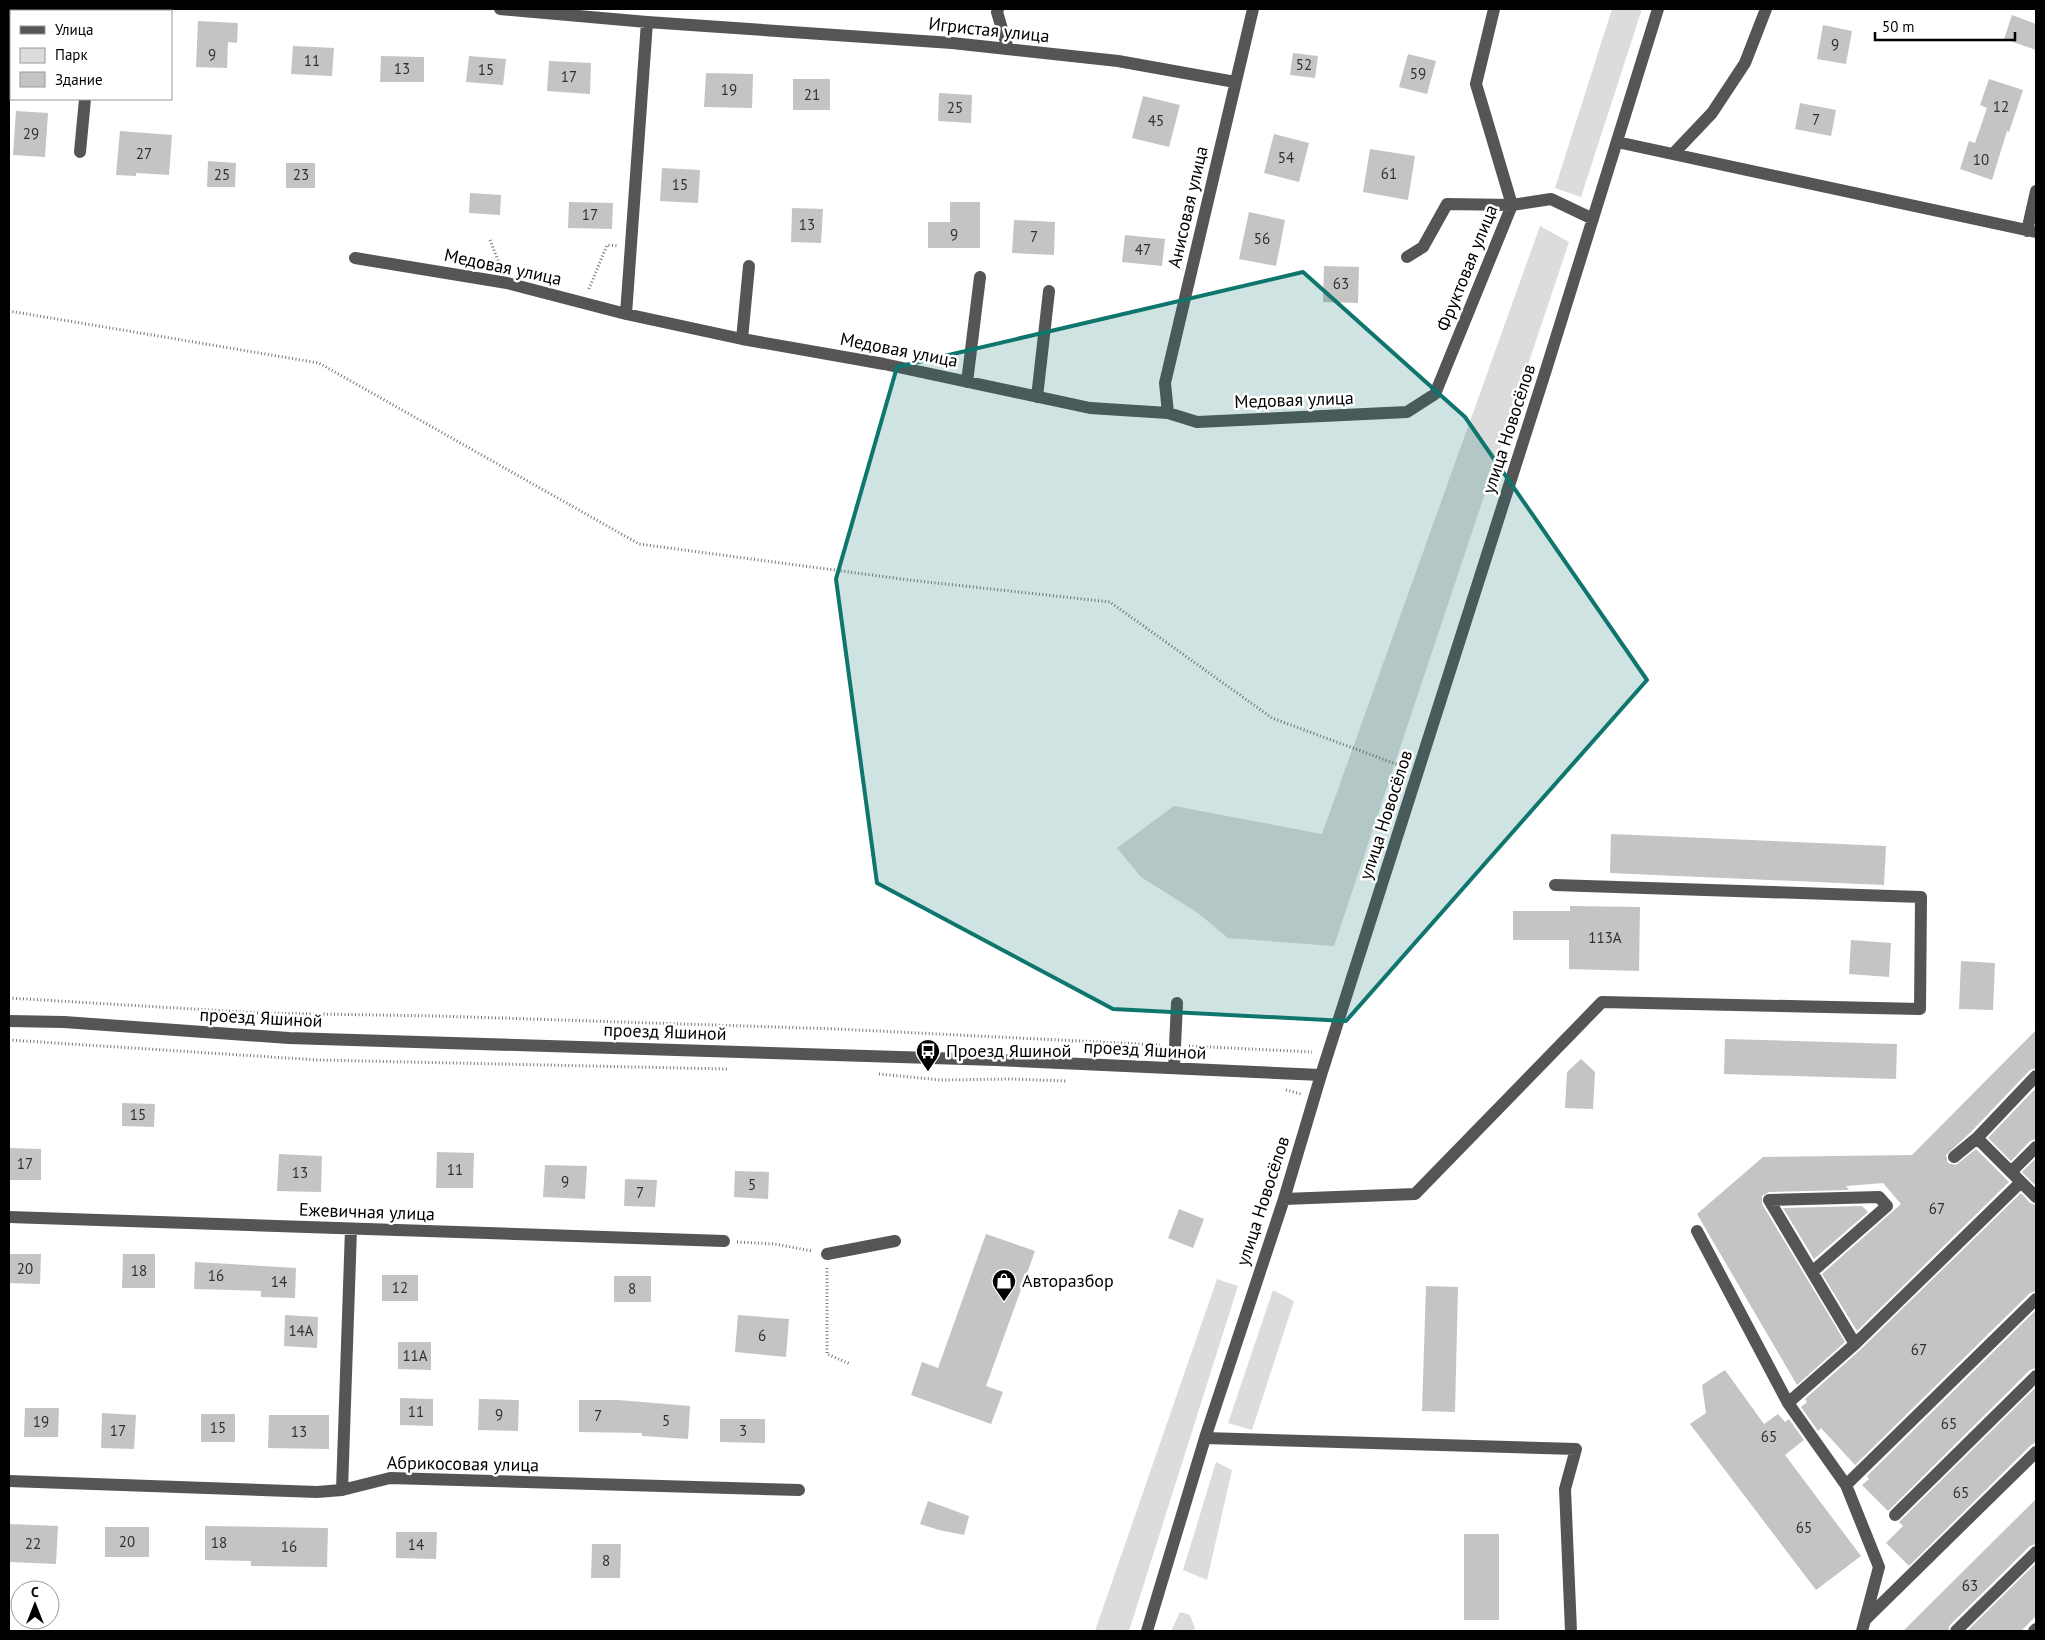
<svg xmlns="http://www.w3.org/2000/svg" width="2045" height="1640" font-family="'PT Sans',sans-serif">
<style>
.green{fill:#dcdcdc}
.building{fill:#c4c4c4}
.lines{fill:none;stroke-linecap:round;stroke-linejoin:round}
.path{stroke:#777;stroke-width:3;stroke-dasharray:1 2.5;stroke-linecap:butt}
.minor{stroke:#555;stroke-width:12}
.marked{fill:#0f766e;fill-opacity:0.2;stroke:#0f766e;stroke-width:4;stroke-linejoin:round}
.labels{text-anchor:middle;stroke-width:5;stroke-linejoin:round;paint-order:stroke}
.number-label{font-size:15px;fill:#313131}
.street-label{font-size:18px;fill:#000;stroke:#fff}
.poi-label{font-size:18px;fill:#000;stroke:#fff;text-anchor:start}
</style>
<rect width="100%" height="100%" fill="#fff"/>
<path class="green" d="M 1612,9 L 1642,9 L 1581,197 L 1555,188 Z
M 1540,226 L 1569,242 L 1334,946 L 1228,938 L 1198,913 L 1141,877 L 1117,848 L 1174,806 L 1322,834 Z
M 1217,1279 L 1238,1286 L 1129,1631 L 1095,1631 Z
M 1273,1290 L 1294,1301 L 1252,1430 L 1228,1423 Z
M 1216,1462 L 1232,1470 L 1207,1580 L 1183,1570 Z
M 1180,1612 L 1190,1615 L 1195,1628 L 1194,1631 L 1171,1631 Z"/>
<path class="building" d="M 2012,15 L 2036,24 L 2036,50 L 2004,39 Z
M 198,21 L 238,23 L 237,43 L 228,42 L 227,68 L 196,67 Z
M 1823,25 L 1852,31 L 1846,64 L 1817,59 Z
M 293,46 L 334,48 L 332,76 L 291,74 Z
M 1293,53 L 1318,56 L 1315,78 L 1290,75 Z
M 1408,54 L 1436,61 L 1427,94 L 1399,87 Z
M 381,56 L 424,57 L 424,82 L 380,82 Z
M 469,56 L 506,59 L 503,85 L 466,82 Z
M 549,61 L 591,63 L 590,94 L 547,91 Z
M 706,73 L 753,74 L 752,108 L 704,107 Z
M 793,79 L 830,79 L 830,110 L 793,110 Z
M 1989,79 L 2023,90 L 2009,132 L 2007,131 L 1992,180 L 1960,169 L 1969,141 L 1975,143 L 1987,108 L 1980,105 Z
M 939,93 L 972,95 L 971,123 L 938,121 Z
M 1143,96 L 1180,105 L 1169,147 L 1132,138 Z
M 1800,103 L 1836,110 L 1831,136 L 1795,129 Z
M 16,111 L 48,113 L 45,157 L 13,155 Z
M 120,131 L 172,135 L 169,175 L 136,173 L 136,176 L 116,175 Z
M 1274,134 L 1309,143 L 1299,182 L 1264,173 Z
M 1370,149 L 1415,156 L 1408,200 L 1363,192 Z
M 208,161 L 236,163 L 235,187 L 207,187 Z
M 286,163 L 315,163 L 315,188 L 286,188 Z
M 662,168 L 700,170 L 698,203 L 660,201 Z
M 470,193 L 501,195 L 500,215 L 469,213 Z
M 569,202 L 613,203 L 612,229 L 568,228 Z
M 950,202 L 980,202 L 980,248 L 928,248 L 928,222 L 950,222 Z
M 792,208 L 823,209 L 821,243 L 791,242 Z
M 1249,212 L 1285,220 L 1276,266 L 1239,259 Z
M 1014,220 L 1055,222 L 1054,255 L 1012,253 Z
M 1125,235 L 1165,239 L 1162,266 L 1122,262 Z
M 1324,266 L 1359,267 L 1358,303 L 1323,302 Z
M 1611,834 L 1886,846 L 1884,885 L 1610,873 Z
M 1570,906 L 1640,907 L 1639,971 L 1569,969 L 1569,940 L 1513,940 L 1513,911 L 1570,911 Z
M 1851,940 L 1891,943 L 1889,977 L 1849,974 Z
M 1961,961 L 1995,963 L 1993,1010 L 1959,1009 Z
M 2036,1030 L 2036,1068 L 2030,1070 L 1971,1132 L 1946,1155 L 1948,1163 L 1956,1165 L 1976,1149 L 2009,1182 L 1857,1331 L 1822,1274 L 1901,1204 L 1883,1183 L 1846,1186 L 1849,1190 L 1769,1192 L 1762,1196 L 1762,1204 L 1845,1342 L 1797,1385 L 1697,1214 L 1763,1157 L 1912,1155 Z
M 1725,1039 L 1897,1044 L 1896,1079 L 1724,1074 Z
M 1581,1059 L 1595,1072 L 1593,1109 L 1565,1108 L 1567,1072 Z
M 2036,1088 L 2036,1139 L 2030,1141 L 2011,1161 L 1988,1138 Z
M 122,1103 L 155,1104 L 154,1127 L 122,1126 Z
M 9,1148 L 41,1149 L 41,1180 L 9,1180 Z
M 437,1152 L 474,1153 L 473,1188 L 436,1188 Z
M 279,1154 L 322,1156 L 321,1192 L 277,1191 Z
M 2036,1158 L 2036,1186 L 2022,1172 Z
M 545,1165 L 587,1166 L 585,1199 L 543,1197 Z
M 735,1171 L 769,1172 L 768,1199 L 734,1197 Z
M 625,1179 L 657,1180 L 655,1207 L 624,1206 Z
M 2021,1193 L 2030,1203 L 2036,1205 L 2036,1291 L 2030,1293 L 1855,1465 L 1821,1428 L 1818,1431 L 1801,1407 L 1807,1402 L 1805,1399 L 1860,1350 Z
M 1862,1206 L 1868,1212 L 1814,1259 L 1783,1208 Z
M 1179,1209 L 1204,1219 L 1193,1248 L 1168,1238 Z
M 986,1234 L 1035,1251 L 986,1386 L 1003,1392 L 991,1424 L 911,1395 L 922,1362 L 938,1368 Z
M 10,1254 L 41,1254 L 40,1284 L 10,1283 Z
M 123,1254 L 155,1254 L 155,1288 L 122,1288 Z
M 195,1262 L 296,1268 L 295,1298 L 261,1297 L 261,1291 L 194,1289 Z
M 382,1275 L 418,1275 L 418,1301 L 382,1301 Z
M 614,1276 L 651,1276 L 651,1302 L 614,1302 Z
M 1426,1286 L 1458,1287 L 1455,1412 L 1422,1411 Z
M 2036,1310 L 2036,1368 L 2030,1370 L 1888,1511 L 1862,1485 L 1869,1479 L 1867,1476 Z
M 285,1315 L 318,1317 L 317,1348 L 284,1346 Z
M 738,1315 L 789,1319 L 786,1357 L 735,1352 Z
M 398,1342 L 431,1342 L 431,1370 L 398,1369 Z
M 1725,1370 L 1764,1424 L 1778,1414 L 1785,1422 L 1789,1419 L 1804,1440 L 1785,1455 L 1861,1556 L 1816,1590 L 1690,1424 L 1706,1413 L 1702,1385 Z
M 2036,1387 L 2036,1442 L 2030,1446 L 1909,1566 L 1886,1543 L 1903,1526 L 1899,1522 Z
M 400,1398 L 433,1399 L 433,1426 L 400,1425 Z
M 479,1399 L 519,1400 L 518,1431 L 478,1430 Z
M 579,1400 L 618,1400 L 690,1406 L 688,1439 L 642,1436 L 642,1433 L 579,1432 Z
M 25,1408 L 59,1408 L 58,1437 L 24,1437 Z
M 102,1413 L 136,1415 L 134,1449 L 101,1448 Z
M 201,1414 L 235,1414 L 235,1442 L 201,1442 Z
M 269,1415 L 329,1415 L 329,1449 L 268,1448 Z
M 720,1419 L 765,1419 L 765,1443 L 720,1442 Z
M 2036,1499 L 2036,1544 L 2030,1546 L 1950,1625 L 1948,1631 L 1903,1631 Z
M 928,1501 L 969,1516 L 964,1535 L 939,1530 L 920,1524 Z
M 9,1524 L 58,1526 L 56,1564 L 9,1562 Z
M 205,1526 L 328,1528 L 327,1567 L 251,1566 L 251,1561 L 205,1560 Z
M 105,1527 L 149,1527 L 149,1557 L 105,1557 Z
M 396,1532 L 437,1532 L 436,1559 L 396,1558 Z
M 1464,1534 L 1499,1534 L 1499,1620 L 1464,1620 Z
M 592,1544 L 621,1544 L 620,1578 L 591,1578 Z
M 2036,1563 L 2036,1616 L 2021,1631 L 1967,1631 Z"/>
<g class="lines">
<path class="path" d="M 490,240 L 500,266
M 589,289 L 607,245 L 618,246
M 9,311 L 319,363 L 639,544 L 909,580 L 1110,602 L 1272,718 L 1404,767
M 9,998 L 260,1013 L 437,1016 L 837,1029 L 1160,1045
M 9,1040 L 318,1060 L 727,1069
M 1189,1046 L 1312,1052
M 879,1074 L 941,1080 L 1012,1079 L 1067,1081
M 1286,1090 L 1301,1094
M 737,1242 L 775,1244 L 812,1251
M 827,1268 L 827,1354 L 850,1364"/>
<path class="minor" d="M 500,9 L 647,22 L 952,43 L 1118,61 L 1235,82
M 998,9 L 997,12 L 1008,49
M 92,11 L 93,9
M 1617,142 L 2036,232
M 80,152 L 85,99
M 1673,154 L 1712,113 L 1745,63 L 1766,9
M 2027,231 L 2036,191
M 1407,257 L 1423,247 L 1447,204 L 1512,205 L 1551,199 L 1593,219
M 355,258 L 507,283 L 626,314 L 742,339 L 884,364 L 1090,408 L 1168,413 L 1197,422 L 1407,412 L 1435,394 L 1512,205 L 1476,84 L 1494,9
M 626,314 L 647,22
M 742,339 L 749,266
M 967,382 L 980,277
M 1037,397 L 1049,291
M 1168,413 L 1165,383 L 1253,9
M 9,1021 L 64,1022 L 289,1038 L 996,1060 L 1321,1075
M 1174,1068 L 1177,1003
M 1954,1157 L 1977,1138
M 2011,1172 L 2036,1147
M 2021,1182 L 1977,1138 L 2036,1076
M 1284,1199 L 1415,1194 L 1602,1002 L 1920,1009 L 1921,897 L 1555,885
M 9,1217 L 724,1241
M 1697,1231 L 1788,1403 L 1846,1485 L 1879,1567 L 1862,1631
M 827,1254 L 895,1241
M 1812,1272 L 1887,1206 L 1879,1197 L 1769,1200 L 1855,1344
M 1788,1403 L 1855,1344 L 2021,1182 L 2036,1197
M 1205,1438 L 1576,1449 L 1565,1489 L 1571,1631
M 9,1481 L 317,1492 L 342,1490 L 390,1478 L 799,1490
M 1846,1485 L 2036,1299
M 342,1490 L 351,1229
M 1895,1515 L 2036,1376
M 1865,1620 L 2036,1452
M 1147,1631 L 1205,1438 L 1284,1199 L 1321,1075 L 1545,373 L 1658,9
M 1956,1631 L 2036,1552
M 2034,1631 L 2036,1629"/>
</g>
<path class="marked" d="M 1303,272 L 1465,417 L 1647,680 L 1346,1021 L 1113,1009 L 877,883 L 836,579 L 897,367 Z"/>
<defs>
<g id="bus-pin" transform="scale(1.25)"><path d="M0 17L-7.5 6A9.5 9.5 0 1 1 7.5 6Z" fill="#000" stroke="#fff"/><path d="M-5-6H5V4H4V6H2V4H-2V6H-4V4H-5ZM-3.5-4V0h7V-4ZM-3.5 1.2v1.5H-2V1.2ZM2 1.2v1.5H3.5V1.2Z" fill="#fff"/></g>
<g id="shop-pin" transform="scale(1.25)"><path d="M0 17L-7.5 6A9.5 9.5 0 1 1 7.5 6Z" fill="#000" stroke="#fff"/><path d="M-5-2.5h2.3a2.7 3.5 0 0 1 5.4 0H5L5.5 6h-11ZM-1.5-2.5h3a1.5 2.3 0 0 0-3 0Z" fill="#fff"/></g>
</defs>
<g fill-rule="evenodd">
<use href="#bus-pin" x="928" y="1051"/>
<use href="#shop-pin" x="1004" y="1281"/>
</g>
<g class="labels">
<g class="number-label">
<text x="1835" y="50">9</text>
<text x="212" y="60">9</text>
<text x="312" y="66">11</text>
<text x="1304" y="70">52</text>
<text x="402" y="74">13</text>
<text x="486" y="75">15</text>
<text x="1418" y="79">59</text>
<text x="569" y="82">17</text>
<text x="729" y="95">19</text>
<text x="812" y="100">21</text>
<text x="2001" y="112">12</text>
<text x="955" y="113">25</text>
<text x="1816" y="125">7</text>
<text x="1156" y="126">45</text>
<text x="31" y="139">29</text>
<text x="144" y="159">27</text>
<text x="1286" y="163">54</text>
<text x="1981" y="165">10</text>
<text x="1389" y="179">61</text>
<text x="222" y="180">25</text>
<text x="301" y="180">23</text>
<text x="680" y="190">15</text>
<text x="590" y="220">17</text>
<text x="807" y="230">13</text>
<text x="954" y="240">9</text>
<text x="1034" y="242">7</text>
<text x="1262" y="244">56</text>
<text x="1143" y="255">47</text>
<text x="1341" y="289">63</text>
<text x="1605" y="943">113А</text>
<text x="138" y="1120">15</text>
<text x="25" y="1169">17</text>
<text x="455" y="1175">11</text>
<text x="300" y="1178">13</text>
<text x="565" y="1187">9</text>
<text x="752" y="1190">5</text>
<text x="640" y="1198">7</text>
<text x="1937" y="1214">67</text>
<text x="25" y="1274">20</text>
<text x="139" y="1276">18</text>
<text x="216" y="1281">16</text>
<text x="279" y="1287">14</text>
<text x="400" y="1293">12</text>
<text x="632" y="1294">8</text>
<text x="301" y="1336">14А</text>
<text x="762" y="1341">6</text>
<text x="1919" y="1355">67</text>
<text x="415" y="1361">11А</text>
<text x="416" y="1417">11</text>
<text x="499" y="1420">9</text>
<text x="598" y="1421">7</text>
<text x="666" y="1426">5</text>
<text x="41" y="1427">19</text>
<text x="1949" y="1429">65</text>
<text x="218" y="1433">15</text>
<text x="118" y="1436">17</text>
<text x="743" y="1436">3</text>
<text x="299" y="1437">13</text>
<text x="1769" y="1442">65</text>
<text x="1961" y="1498">65</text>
<text x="1804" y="1533">65</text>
<text x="127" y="1547">20</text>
<text x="219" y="1548">18</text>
<text x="33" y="1549">22</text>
<text x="416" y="1550">14</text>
<text x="289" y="1552">16</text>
<text x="606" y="1566">8</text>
<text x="1970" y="1591">63</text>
</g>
<g class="street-label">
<text transform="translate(989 30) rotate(6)" y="6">Игристая улица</text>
<text transform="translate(1188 207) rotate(-77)" y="6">Анисовая улица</text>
<text transform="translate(503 267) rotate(12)" y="6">Медовая улица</text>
<text transform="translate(1467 268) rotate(-68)" y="6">Фруктовая улица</text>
<text transform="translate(899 350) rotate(11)" y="6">Медовая улица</text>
<text transform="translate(1294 400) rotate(-2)" y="6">Медовая улица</text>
<text transform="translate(1509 429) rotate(-72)" y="6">улица Новосёлов</text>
<text transform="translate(1386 815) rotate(-72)" y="6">улица Новосёлов</text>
<text transform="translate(261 1018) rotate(3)" y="6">проезд Яшиной</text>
<text transform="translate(665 1032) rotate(2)" y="6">проезд Яшиной</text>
<text transform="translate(1145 1050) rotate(3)" y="6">проезд Яшиной</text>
<text transform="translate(1263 1201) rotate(-72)" y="6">улица Новосёлов</text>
<text transform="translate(367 1212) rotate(2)" y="6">Ежевичная улица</text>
<text transform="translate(463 1464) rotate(1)" y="6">Абрикосовая улица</text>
</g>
<g class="poi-label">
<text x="946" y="1057">Проезд Яшиной</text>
<text x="1022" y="1287">Авторазбор</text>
</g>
</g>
<rect width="2045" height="1640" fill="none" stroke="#000000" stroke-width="20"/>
<rect x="10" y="10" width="162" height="90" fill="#ffffff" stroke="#999999"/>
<rect x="20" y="26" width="25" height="8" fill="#555555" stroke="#999999"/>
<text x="55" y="35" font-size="15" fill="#000000">Улица</text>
<rect x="20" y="48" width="25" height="15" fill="#dcdcdc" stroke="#999999"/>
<text x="55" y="60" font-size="15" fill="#000000">Парк</text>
<rect x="20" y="72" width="25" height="15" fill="#c4c4c4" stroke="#999999"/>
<text x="55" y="85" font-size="15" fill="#000000">Здание</text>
<g transform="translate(35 1605)"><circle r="24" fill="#ffffff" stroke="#999999"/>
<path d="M0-4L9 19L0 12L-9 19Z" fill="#000000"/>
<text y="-8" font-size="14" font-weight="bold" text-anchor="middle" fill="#000000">С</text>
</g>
<path d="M1875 32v8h140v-8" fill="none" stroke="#000000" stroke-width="2.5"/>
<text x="1882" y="32" font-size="15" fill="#000000" stroke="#ffffff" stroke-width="4" paint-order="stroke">50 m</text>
</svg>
